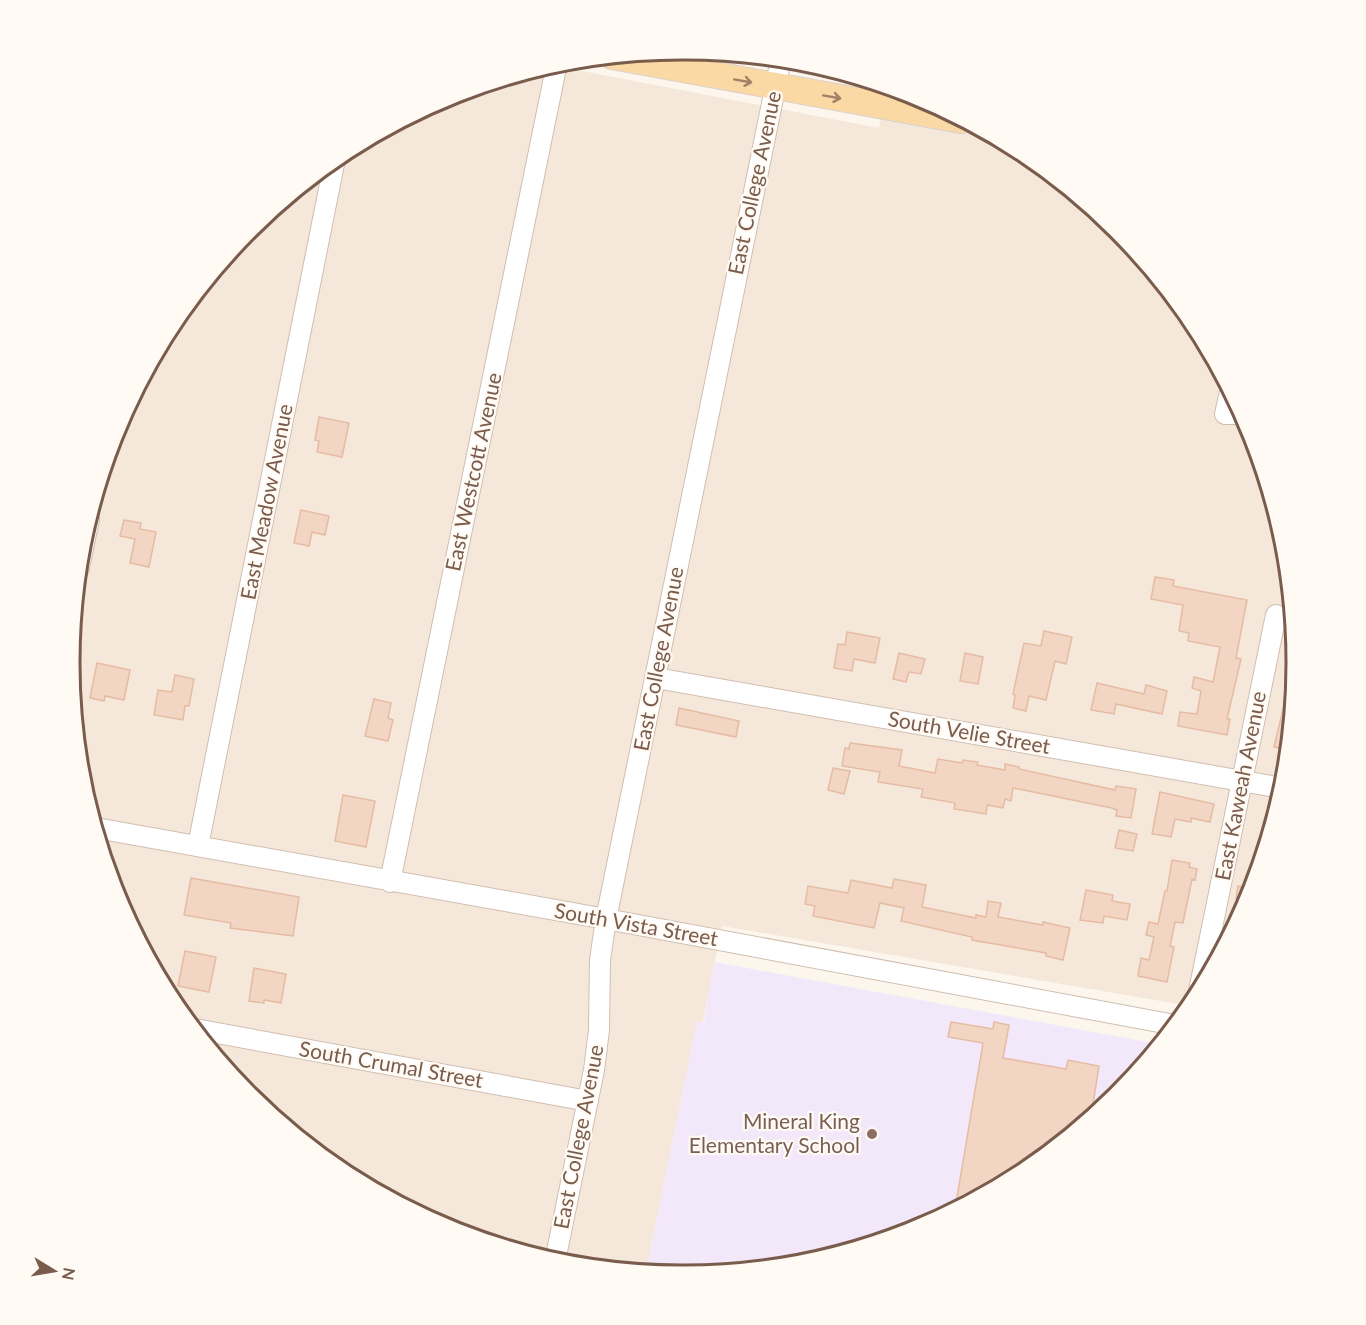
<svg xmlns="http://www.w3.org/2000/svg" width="1366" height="1325" font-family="Lato,sans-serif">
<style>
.residential{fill:#f5e8da}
.education{fill:#f3e8fa}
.building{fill:#f3d5c3;stroke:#e6bba3;stroke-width:1.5}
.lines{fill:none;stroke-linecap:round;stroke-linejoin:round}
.minor-casing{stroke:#d1beb0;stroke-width:22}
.major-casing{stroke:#dad1cd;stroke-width:28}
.minor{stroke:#fff;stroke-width:20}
.major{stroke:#fbd9a5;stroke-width:26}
.oneway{stroke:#a18267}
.education-dot{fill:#8d6e63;stroke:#fffaf3;stroke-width:2}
.labels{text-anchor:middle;stroke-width:4.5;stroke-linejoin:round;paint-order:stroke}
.street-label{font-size:21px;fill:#7a5c4d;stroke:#fffaf3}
.education-label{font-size:21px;fill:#785e54;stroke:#fffaf3;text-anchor:end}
.rim{fill:none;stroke:#7a5c4d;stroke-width:3}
</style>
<rect width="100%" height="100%" fill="#fdf6ec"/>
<path class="residential" d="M 551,65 L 879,128 L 888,87 L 918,96 L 1024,153 L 1117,229 L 1193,322 L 1249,428 L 1284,543 L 1296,663 L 1284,782 L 1249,897 L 1190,1006 L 722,926 L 703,1022 L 697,1022 L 646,1272 L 563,1264 L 448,1229 L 342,1172 L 249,1096 L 173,1003 L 117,897 L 82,782 L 70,662 L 82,543 L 92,509 L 117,428 L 174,322 L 250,229 L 343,153 L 449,96 Z"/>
<path class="education" d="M 714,962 L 1159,1044 L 1116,1096 L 1023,1172 L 917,1229 L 802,1264 L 683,1275 L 646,1272 L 697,1021 L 704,1022 Z"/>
<path class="building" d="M 319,417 L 349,423 L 342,457 L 317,452 L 319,441 L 315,440 Z
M 301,510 L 329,516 L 325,535 L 312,532 L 309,546 L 294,543 Z
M 124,520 L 141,523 L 140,529 L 156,532 L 149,567 L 130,563 L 135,539 L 120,536 Z
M 1155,577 L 1174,580 L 1173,586 L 1247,600 L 1236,658 L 1241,659 L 1227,719 L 1230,719 L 1227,735 L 1178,726 L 1180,712 L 1197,714 L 1201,691 L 1192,688 L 1194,677 L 1213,682 L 1220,647 L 1188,641 L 1189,633 L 1179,631 L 1183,605 L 1151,599 Z
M 1044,631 L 1072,637 L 1066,664 L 1055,661 L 1046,700 L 1029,696 L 1026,711 L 1013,708 L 1015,695 L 1013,694 L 1024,643 L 1041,646 Z
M 847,632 L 880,638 L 875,663 L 854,659 L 852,671 L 834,668 L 838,644 L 845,645 Z
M 899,653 L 925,659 L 921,674 L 909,672 L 906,682 L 893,679 Z
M 965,653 L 983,657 L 978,684 L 960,681 Z
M 97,663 L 130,670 L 124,700 L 105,696 L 104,701 L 90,698 Z
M 175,675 L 194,679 L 189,706 L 185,706 L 183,720 L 154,715 L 158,690 L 172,692 Z
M 1097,683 L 1144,694 L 1146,685 L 1167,691 L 1162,714 L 1116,704 L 1114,714 L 1091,710 Z
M 374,699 L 391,703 L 388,718 L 393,720 L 388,741 L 365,736 Z
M 1285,701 L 1292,702 L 1287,750 L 1274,747 Z
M 679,708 L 739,721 L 736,737 L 676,725 Z
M 850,743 L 902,750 L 899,766 L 935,773 L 938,759 L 962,763 L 963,760 L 978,762 L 977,765 L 1005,770 L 1005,764 L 1019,767 L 1019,769 L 1115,790 L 1116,786 L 1136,789 L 1131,818 L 1116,816 L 1117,810 L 1112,808 L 1013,788 L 1011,801 L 1005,799 L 1003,808 L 987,805 L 986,814 L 954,809 L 955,803 L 921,797 L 923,789 L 878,782 L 880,772 L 842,766 L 845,748 L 849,749 Z
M 833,768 L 850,771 L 844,794 L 828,790 Z
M 1160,792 L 1214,804 L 1210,822 L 1191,818 L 1191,822 L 1175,819 L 1171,837 L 1152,834 Z
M 343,795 L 375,801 L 366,847 L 335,841 Z
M 1119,830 L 1137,834 L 1133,851 L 1115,848 Z
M 1172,860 L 1190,863 L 1189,867 L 1197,869 L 1195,880 L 1192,879 L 1183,923 L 1175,922 L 1170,946 L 1174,947 L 1167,982 L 1138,976 L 1141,958 L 1149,960 L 1154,937 L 1146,935 L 1149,922 L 1158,924 L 1165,891 L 1167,891 Z
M 191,878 L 299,897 L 293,936 L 230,928 L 231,923 L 184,915 Z
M 894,879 L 926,885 L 922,907 L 976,918 L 976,915 L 986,917 L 988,901 L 1001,903 L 998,917 L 1043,925 L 1043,922 L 1070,928 L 1063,960 L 1046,956 L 1046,953 L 972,940 L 972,937 L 901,921 L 904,908 L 880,903 L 874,928 L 813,916 L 815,906 L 805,904 L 808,886 L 848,893 L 851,880 L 892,888 Z
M 1238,886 L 1252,889 L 1248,900 L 1236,898 Z
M 1086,890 L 1113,895 L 1112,901 L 1130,904 L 1127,920 L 1104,916 L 1103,923 L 1080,920 Z
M 185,951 L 216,957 L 209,992 L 178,986 Z
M 254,968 L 286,974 L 281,1003 L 264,1000 L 264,1003 L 249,1001 Z
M 951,1022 L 993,1029 L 994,1022 L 1009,1025 L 1003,1058 L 1066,1069 L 1068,1060 L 1099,1066 L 1091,1117 L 1023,1172 L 955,1209 L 983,1043 L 948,1037 Z"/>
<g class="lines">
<g class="minor-casing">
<path id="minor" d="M 1230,392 L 1225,414 L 1242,414
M 79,568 L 89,519
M 656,678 L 1282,788
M 96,828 L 606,919 L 1175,1025
M 198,846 L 335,159
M 390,882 L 557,63
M 1199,991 L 1276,615
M 195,1029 L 588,1101
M 555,1261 L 594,1070 L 599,1030 L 600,960 L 606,919 L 781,59"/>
</g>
<g class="major-casing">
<path id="major" d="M 612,56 L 961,120"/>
</g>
<use href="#minor" class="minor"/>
<use href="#major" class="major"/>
</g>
<defs><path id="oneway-shaft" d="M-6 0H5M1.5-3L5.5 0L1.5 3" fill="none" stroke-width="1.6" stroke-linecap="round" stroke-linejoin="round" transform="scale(1.5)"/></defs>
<g class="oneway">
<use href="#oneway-shaft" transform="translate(743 81) rotate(10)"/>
<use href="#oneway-shaft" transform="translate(832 97) rotate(10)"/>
</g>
<circle class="education-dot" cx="872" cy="1134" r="6"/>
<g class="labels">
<g class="street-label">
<text transform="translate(755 183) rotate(-78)" y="7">East College Avenue</text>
<text transform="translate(474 472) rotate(-78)" y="7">East Westcott Avenue</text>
<text transform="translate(267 502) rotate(-79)" y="7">East Meadow Avenue</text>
<text transform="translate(659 659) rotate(-79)" y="7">East College Avenue</text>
<text transform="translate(969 733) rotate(10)" y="7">South Velie Street</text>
<text transform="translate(1241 786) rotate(-79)" y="7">East Kaweah Avenue</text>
<text transform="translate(636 925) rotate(10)" y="7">South Vista Street</text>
<text transform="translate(391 1065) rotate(10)" y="7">South Crumal Street</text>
<text transform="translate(579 1137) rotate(-79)" y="7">East College Avenue</text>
</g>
<g class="education-label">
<text x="860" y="1129">Mineral King<tspan x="860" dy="24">Elementary School</tspan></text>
</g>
</g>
<path d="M0 0H1366V1325H0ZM682 60H684A602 602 0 0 1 1286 662V663A602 602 0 0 1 684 1265H682A602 602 0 0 1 80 663V662A602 602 0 0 1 682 60Z" fill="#fffaf3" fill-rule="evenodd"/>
<path class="rim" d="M682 60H684A602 602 0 0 1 1286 662V663A602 602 0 0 1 684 1265H682A602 602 0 0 1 80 663V662A602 602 0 0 1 682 60Z"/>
<g transform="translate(54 1271) rotate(101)" stroke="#fffaf3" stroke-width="4.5" paint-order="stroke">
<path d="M0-4.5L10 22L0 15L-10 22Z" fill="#7a5c4d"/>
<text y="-9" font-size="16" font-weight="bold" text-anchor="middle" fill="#7a5c4d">N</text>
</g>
</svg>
